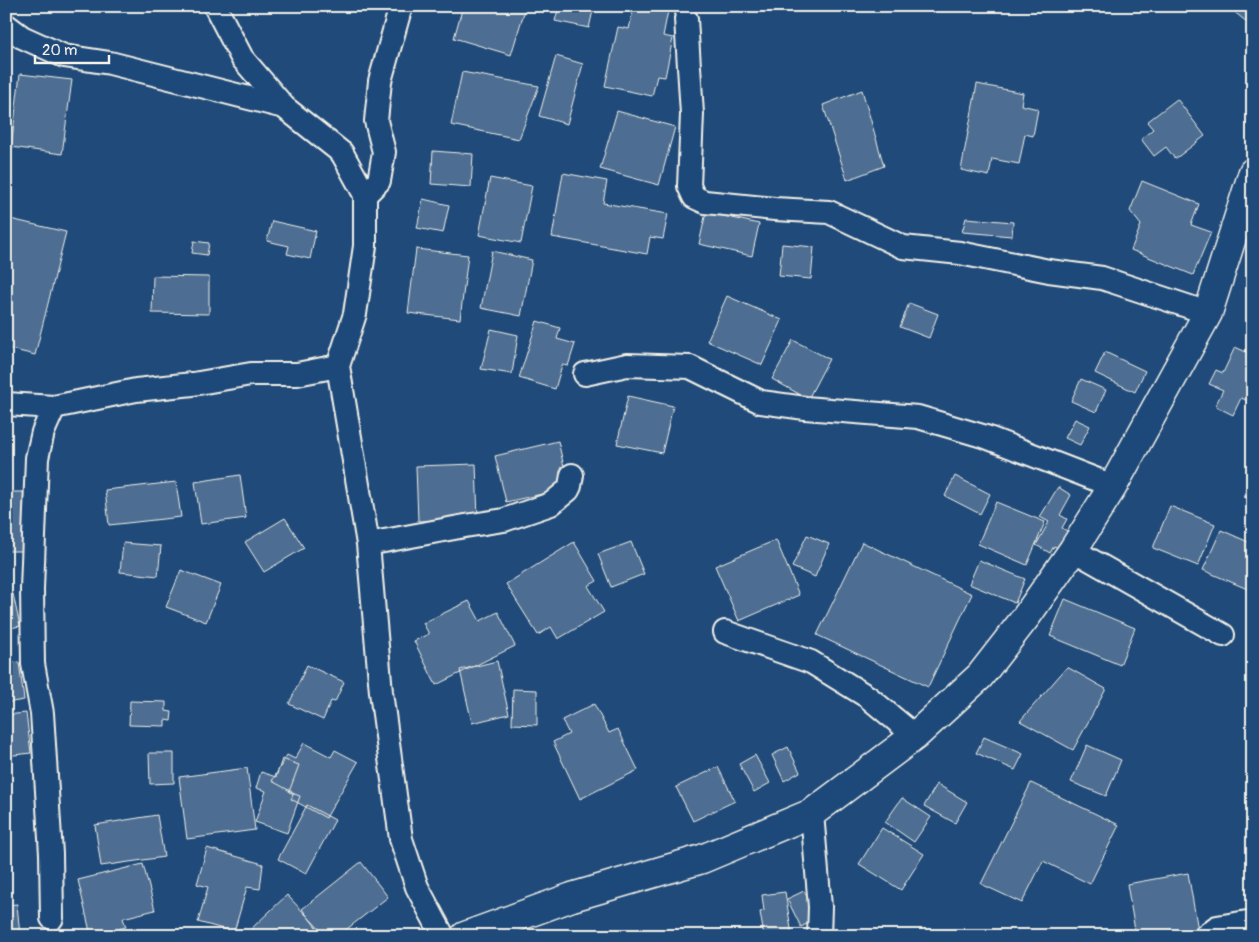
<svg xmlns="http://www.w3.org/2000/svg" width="1259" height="942" font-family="Pangolin,sans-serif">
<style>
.building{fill:#4d6e92;stroke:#f4f1e8}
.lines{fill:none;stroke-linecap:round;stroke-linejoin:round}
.minor-casing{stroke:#f4f1e8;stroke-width:26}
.secondary-casing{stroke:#f4f1e8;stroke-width:31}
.minor{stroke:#1f4a7a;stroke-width:22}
.secondary{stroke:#1f4a7a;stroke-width:28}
</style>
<rect width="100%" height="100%" fill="#1f4a7a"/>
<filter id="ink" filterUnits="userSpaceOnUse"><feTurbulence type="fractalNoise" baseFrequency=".02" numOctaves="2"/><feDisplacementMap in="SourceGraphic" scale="10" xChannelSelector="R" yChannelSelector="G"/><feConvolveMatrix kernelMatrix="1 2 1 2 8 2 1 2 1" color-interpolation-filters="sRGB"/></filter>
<g filter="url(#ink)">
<path class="building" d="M 463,6 L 526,6 L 511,55 L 454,38 Z
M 559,6 L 594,6 L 589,28 L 555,21 Z
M 634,6 L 643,6 L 668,11 L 663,36 L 673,38 L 665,77 L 657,76 L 652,96 L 605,86 L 618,27 L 629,29 Z
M 854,6 L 873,6 L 855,9 Z
M 1227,6 L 1253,6 L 1253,27 Z
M 556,56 L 583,64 L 567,124 L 539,116 Z
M 462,72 L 539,86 L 519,139 L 451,125 Z
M 20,74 L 72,80 L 62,154 L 11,147 Z
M 1252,82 L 1253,82 L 1253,97 L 1249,96 Z
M 977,84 L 1023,93 L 1021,105 L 1038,109 L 1033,136 L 1025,134 L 1019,164 L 992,159 L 989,176 L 961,170 Z
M 862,90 L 884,166 L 847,180 L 823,105 Z
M 1177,99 L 1205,136 L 1175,159 L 1166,147 L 1154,156 L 1141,139 L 1153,129 L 1147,122 Z
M 617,111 L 675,127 L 659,185 L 600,169 Z
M 433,151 L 473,154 L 471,187 L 431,184 Z
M 563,173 L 607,181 L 603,203 L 668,214 L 663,239 L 650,237 L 647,254 L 552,237 Z
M 490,178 L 532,186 L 521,243 L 479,235 Z
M 1142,181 L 1199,204 L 1191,225 L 1211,232 L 1193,275 L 1131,250 L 1141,225 L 1130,211 Z
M 423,199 L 449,205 L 443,233 L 417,228 Z
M 706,212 L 759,224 L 752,256 L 699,244 Z
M 6,218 L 66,232 L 35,355 L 6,348 Z
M 966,218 L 1013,222 L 1012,236 L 962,232 Z
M 272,221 L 316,231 L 310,259 L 287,254 L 289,246 L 267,241 Z
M 194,241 L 209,243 L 207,255 L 192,253 Z
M 782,244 L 814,247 L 811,279 L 779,276 Z
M 416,249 L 468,255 L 460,319 L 408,313 Z
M 492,251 L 532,260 L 521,316 L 481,308 Z
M 153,276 L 209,277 L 209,314 L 152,313 Z
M 727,296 L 782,320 L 762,365 L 707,341 Z
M 909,303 L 938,314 L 929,338 L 900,327 Z
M 537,321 L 560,328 L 557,339 L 575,344 L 568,366 L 562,365 L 555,389 L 519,378 Z
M 491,329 L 518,335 L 512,374 L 481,369 Z
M 793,340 L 829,359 L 808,399 L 772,379 Z
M 1235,347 L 1253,355 L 1253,403 L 1241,398 L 1233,415 L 1215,406 L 1223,390 L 1209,384 L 1216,370 L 1223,373 Z
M 1105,352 L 1145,371 L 1135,392 L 1095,373 Z
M 1081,379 L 1106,390 L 1096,412 L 1071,401 Z
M 628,396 L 673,406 L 662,453 L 617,444 Z
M 1075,419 L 1090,426 L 1080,445 L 1065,438 Z
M 558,441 L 569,488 L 506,502 L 495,456 Z
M 476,464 L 478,519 L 418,521 L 416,466 Z
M 1253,474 L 1253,501 L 1243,497 Z
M 240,475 L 246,518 L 201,524 L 195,482 Z
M 955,476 L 990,494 L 980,514 L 945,496 Z
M 176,482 L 181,517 L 109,525 L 105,490 Z
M 1058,487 L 1071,495 L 1060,515 L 1067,519 L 1062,528 L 1069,532 L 1060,549 L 1054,546 L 1050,553 L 1036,545 L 1049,522 L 1040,517 Z
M 6,492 L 26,492 L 28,551 L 6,551 Z
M 996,502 L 1045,522 L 1027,565 L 978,544 Z
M 1170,506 L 1215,524 L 1198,566 L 1153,548 Z
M 285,518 L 304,548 L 264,572 L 245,542 Z
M 1221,530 L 1253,544 L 1252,591 L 1203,570 Z
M 807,535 L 829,544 L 815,577 L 792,567 Z
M 776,540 L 799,595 L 739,621 L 715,566 Z
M 574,542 L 597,581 L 588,586 L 604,612 L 558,639 L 551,627 L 538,635 L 506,584 Z
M 631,542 L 644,574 L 611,587 L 598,554 Z
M 862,542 L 972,594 L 928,687 L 817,635 Z
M 123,543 L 161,546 L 158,576 L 120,572 Z
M 979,560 L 1025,579 L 1015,603 L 969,584 Z
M 181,570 L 221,585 L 206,622 L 166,607 Z
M 13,594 L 20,626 L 6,629 L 6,596 Z
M 1065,599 L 1135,628 L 1120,665 L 1050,636 Z
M 469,601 L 480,621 L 498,612 L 515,646 L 436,685 L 414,641 L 429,634 L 423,623 Z
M 497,661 L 509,714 L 472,723 L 460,670 Z
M 19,662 L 24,700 L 6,703 L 6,664 Z
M 307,665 L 344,682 L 335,702 L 331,701 L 323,720 L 289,704 Z
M 1067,667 L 1106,689 L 1073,750 L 1020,721 Z
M 513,689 L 537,690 L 537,725 L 512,724 Z
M 130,701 L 166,702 L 166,711 L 172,712 L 171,721 L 165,720 L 165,726 L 129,725 Z
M 594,704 L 609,733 L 618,729 L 638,770 L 580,799 L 553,742 L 569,734 L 562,720 Z
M 26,713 L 31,753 L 6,756 L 6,715 Z
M 984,737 L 1023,754 L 1015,770 L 976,753 Z
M 304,743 L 331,757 L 335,750 L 358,762 L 326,818 L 291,799 L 294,793 L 272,781 L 287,755 L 295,759 Z
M 1087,745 L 1121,760 L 1106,796 L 1071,782 Z
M 788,747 L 800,772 L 784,781 L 772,755 Z
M 149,753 L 174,753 L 174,783 L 150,784 Z
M 755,755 L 770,783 L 754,792 L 739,764 Z
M 282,759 L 299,765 L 289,792 L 300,796 L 287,833 L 255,822 L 266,791 L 256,788 L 261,772 L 276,777 Z
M 718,767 L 735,801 L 693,821 L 676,787 Z
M 247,768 L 255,830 L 187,839 L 179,777 Z
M 1031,783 L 1119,825 L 1090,884 L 1043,861 L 1022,903 L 981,884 Z
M 937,784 L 967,802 L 955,823 L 924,806 Z
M 902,798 L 931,817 L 914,842 L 885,822 Z
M 307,805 L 335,820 L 306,874 L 278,859 Z
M 157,815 L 164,857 L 101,866 L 95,825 Z
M 882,828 L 924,854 L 901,890 L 859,864 Z
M 207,848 L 263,864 L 260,889 L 247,887 L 234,932 L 198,922 L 208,887 L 197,884 Z
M 361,862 L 388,897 L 338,936 L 323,936 L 302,909 Z
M 143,864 L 155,910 L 123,918 L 126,927 L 91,936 L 78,880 Z
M 1188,873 L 1198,930 L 1166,936 L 1136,936 L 1127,884 Z
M 804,891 L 818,918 L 801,927 L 787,899 Z
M 785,892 L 792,935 L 764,936 L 760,912 L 764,911 L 762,895 Z
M 287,895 L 326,936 L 257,936 L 251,929 Z
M 17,904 L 20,936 L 6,936 L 6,905 Z
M 1253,928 L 1253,936 L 1241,936 L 1240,929 Z"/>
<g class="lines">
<g class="minor-casing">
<path id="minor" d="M 215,6 L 242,58 L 284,107 L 342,153 L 365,195 L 365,246 L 355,314 L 338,366 L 368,544 L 381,692 L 401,839 L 417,887 L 443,936
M 686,19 L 692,114 L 689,186 L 694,197 L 705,202 L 775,209 L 829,212 L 903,247 L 960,253 L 1049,271 L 1102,278 L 1208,313
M 6,25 L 22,37 L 64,56 L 110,63 L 284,107
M 365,195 L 379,181 L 384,152 L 376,121 L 380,81 L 401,6
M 585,374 L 627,365 L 690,367 L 761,402 L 805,408 L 918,417 L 986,437 L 1113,486
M 6,404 L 54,407 L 136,390 L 193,384 L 251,374 L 297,374 L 338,366
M 368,544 L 465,526 L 504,520 L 551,504 L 568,490 L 570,486 L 572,475
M 1073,550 L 1223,635
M 725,632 L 811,662 L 868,697 L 915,736
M 812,813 L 820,907 L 819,936
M 52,918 L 51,854 L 42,713 L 33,664 L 32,589 L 37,458 L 43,432 L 54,407
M 1205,936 L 1217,927 L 1253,921"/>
</g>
<g class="secondary-casing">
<path id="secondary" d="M 465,936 L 572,897 L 702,859 L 812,813 L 915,736 L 980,676 L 1026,617 L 1073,550 L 1113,486 L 1208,313 L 1253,172"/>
</g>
<use href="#minor" class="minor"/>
<use href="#secondary" class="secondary"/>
</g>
</g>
<rect width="1259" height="942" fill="none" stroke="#1f4a7a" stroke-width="25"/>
<rect x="12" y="12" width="1234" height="917" fill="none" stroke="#f4f1e8" stroke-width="2" filter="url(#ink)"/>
<path d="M35 55v8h74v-8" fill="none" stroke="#f4f1e8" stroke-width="2.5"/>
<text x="42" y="55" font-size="15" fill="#f4f1e8" stroke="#1f4a7a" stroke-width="4" paint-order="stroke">20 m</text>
</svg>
